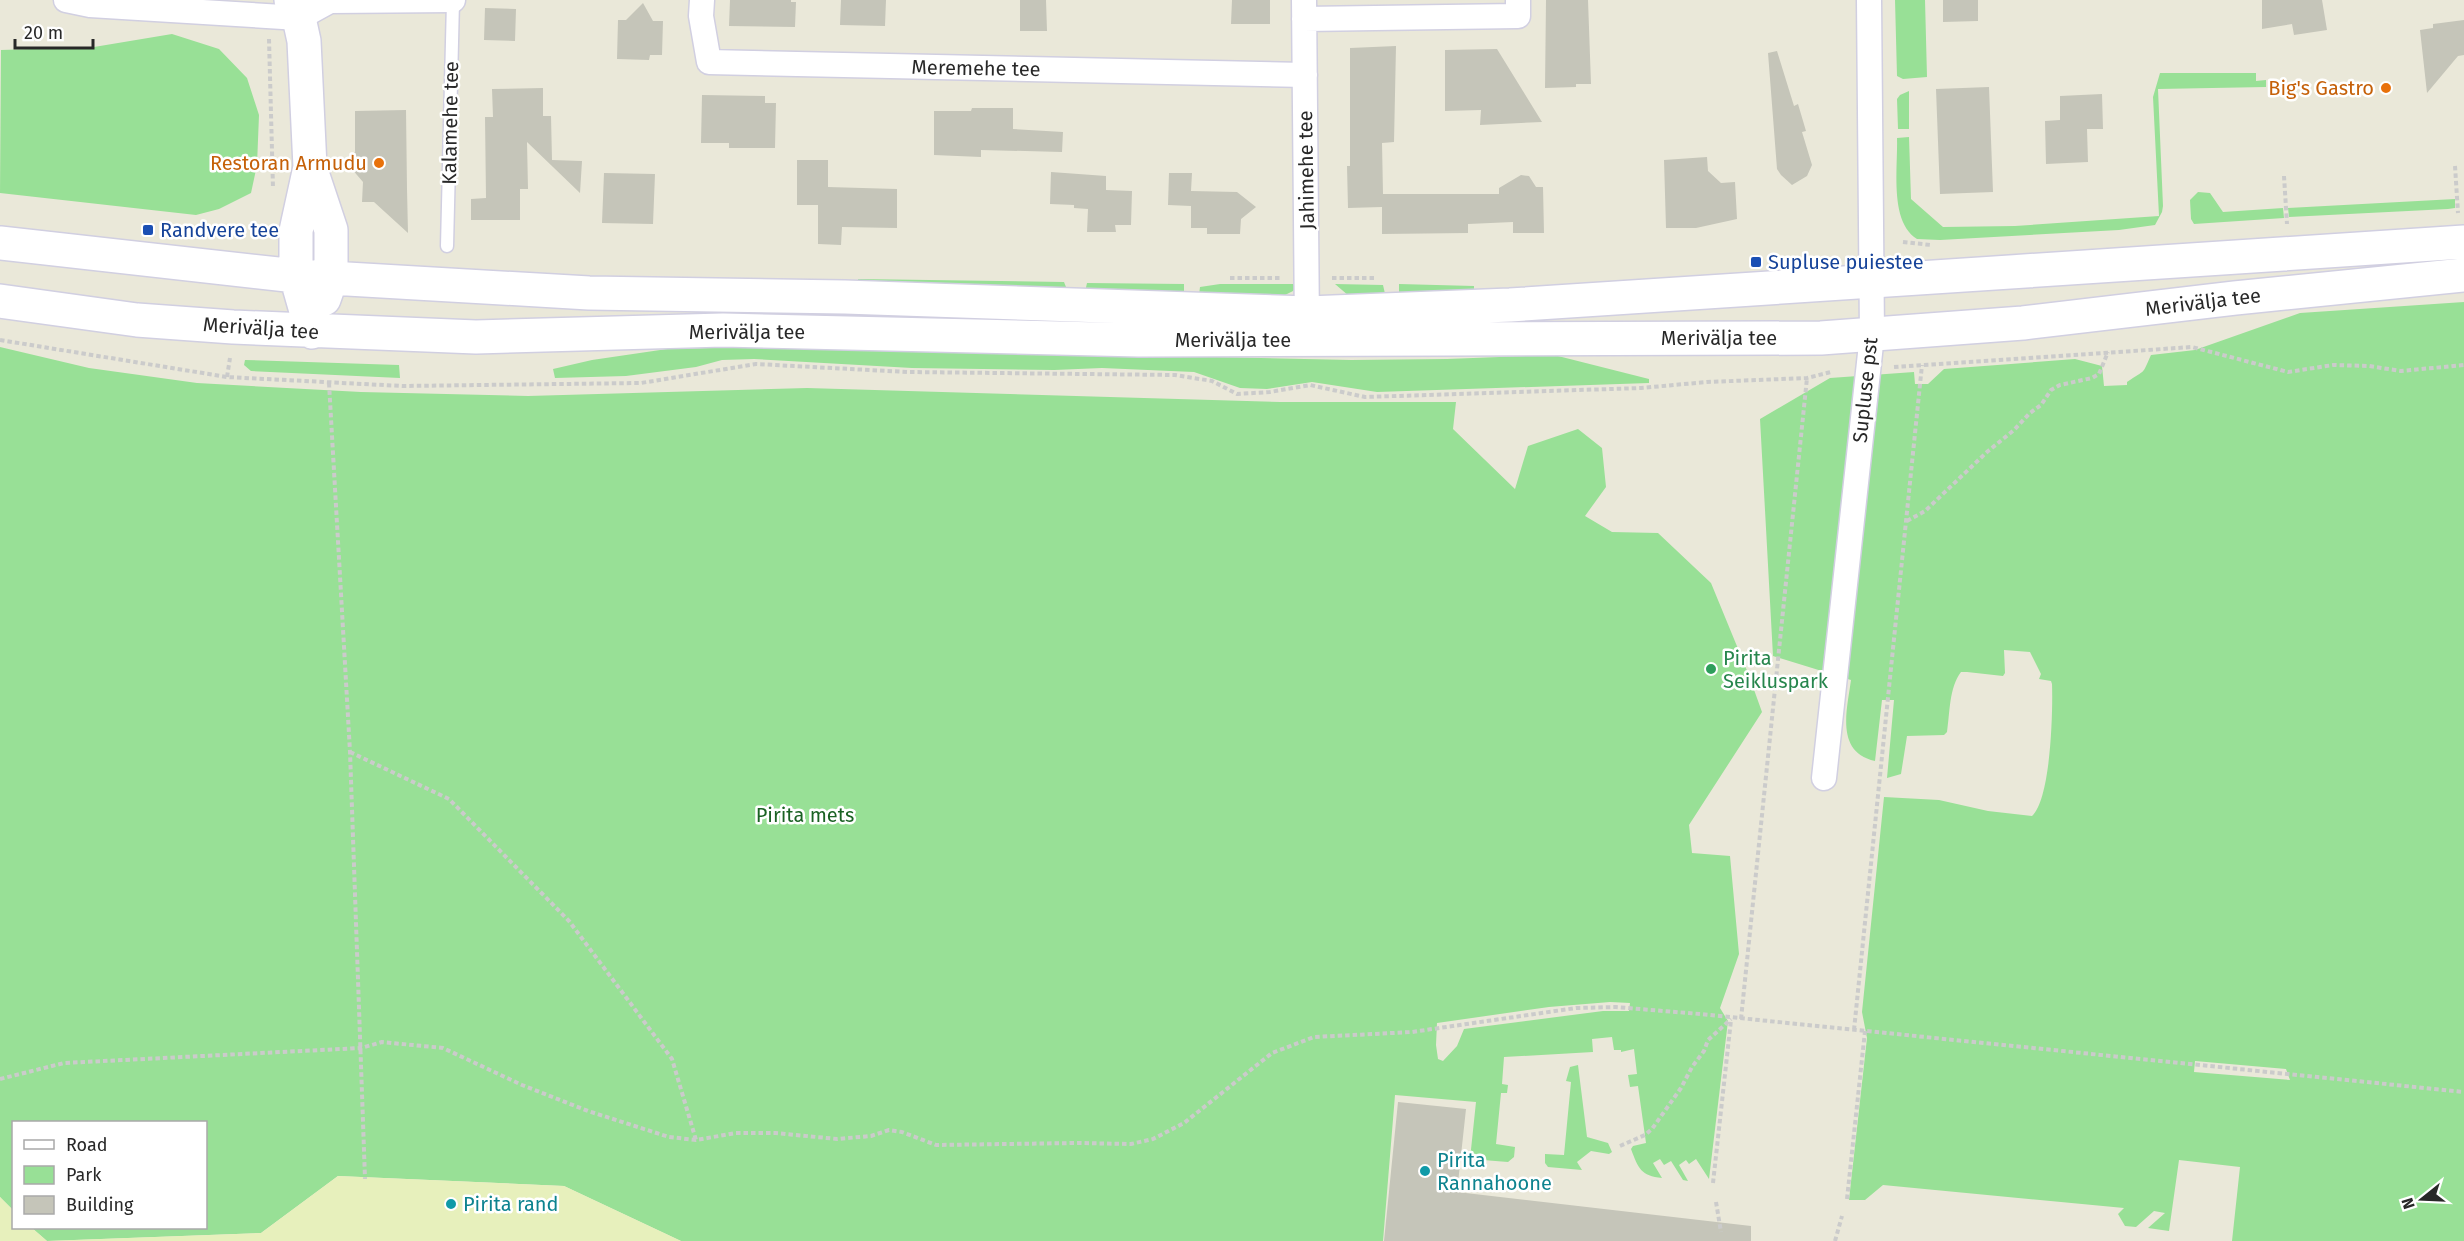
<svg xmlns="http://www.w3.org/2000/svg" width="2464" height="1241" font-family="'Fira Sans',sans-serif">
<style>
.green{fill:#98e096;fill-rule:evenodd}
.sand{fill:#e7f0bc}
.building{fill:#c5c5b9}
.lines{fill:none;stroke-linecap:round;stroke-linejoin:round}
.lane-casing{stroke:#d1cfe1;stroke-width:15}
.street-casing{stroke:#d1cfe1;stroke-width:27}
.secondary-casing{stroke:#d1cfe1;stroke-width:36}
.path{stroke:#cbcbcb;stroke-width:4;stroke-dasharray:4.5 3;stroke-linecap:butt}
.lane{stroke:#fff;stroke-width:12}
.street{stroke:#fff;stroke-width:24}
.secondary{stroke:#fff;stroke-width:33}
.food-dot{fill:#e8710a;stroke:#fff;stroke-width:2}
.transit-dot{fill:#1a4fb4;stroke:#fff;stroke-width:2}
.leisure-dot{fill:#2e9e5b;stroke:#fff;stroke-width:2}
.culture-dot{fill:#0f9aa8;stroke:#fff;stroke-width:2}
.labels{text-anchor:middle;stroke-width:5;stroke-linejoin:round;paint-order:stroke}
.street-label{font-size:20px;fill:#282828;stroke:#fff}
.food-label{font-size:20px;fill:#c56008;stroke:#fff;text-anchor:end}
.transit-label{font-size:20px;fill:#164399;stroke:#fff;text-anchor:start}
.leisure-label{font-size:20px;fill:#27864d;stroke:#fff;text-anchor:start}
.park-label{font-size:20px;fill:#1a6223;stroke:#fff}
.culture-label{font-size:20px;fill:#0d838f;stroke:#fff;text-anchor:start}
</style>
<rect width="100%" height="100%" fill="#eae8d9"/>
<path class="green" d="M 1895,0 L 1925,0 L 1927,77 L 1903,79 L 1897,76 Z
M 172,34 L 219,49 L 247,78 L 259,115 L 257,165 L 251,193 L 219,209 L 196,215 L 0,193 L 1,50 L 94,47 Z
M 2160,73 L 2256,73 L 2256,81 L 2266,80 L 2266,87 L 2158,89 L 2163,206 L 2162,212 L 2155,225 L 2119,230 L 1940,240 L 1917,239 C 1889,222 1898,167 1897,138 L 1909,137 L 1911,199 L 1943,227 L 2015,226 L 2159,216 L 2153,97 Z
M 1909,91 L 1909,129 L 1898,129 L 1897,99 L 1900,95 Z
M 2198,192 L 2210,193 L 2223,212 L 2283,208 L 2284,218 L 2194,224 L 2191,219 L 2190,200 Z
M 2455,199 L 2455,208 L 2448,209 L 2289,217 L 2288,208 Z
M 858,279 L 1064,282 L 1066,287 L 1065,293 L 858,288 Z
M 1087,283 L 1184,284 L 1184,293 L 1085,292 Z
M 1220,284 L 1293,284 L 1296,286 L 1293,291 L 1281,297 L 1199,295 L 1200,287 Z
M 1335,284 L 1383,285 L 1386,298 L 1349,296 Z
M 1399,284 L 1474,286 L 1474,291 L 1399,294 Z
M 2464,302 L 2464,1241 L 2232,1241 L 2240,1167 L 2179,1160 L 2169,1231 L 2148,1228 L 2165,1213 L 2154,1211 L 2136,1227 L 2125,1226 L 2118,1214 L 2124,1208 L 1883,1185 L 1865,1200 L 1849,1200 L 1867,1038 L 1862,1012 L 1884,797 L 1939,800 L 1988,811 L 2032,816 C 2051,799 2053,710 2052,684 L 2051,681 L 2039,679 L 2041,674 L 2030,652 L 2004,650 L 2005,673 L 2003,676 L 1967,672 L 1961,672 C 1949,688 1950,712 1947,732 L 1944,735 L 1907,736 L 1901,774 L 1887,778 L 1894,700 L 1882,700 L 1875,761 C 1835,752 1847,710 1851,680 L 1773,656 L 1760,419 L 1830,378 L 1914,372 L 1915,384 L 1928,384 L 1944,369 L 2075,359 L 2102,366 L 2104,386 L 2127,385 L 2127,382 C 2147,368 2141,377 2151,355 L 2195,350 L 2300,313 ZM 2195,1061 L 2286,1069 L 2290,1080 L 2194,1072 Z
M 0,347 L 89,368 L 197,383 L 361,392 L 528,396 L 807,388 L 1280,402 L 1456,402 L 1453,429 L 1515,489 L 1528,446 L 1578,429 L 1602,448 L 1606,487 L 1585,516 L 1612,532 L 1658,533 L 1711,583 L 1748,673 L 1762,712 L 1689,825 L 1692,853 L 1730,856 L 1739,954 L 1720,1008 L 1728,1021 L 1709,1179 L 1696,1159 L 1689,1164 L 1686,1160 L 1679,1165 L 1688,1181 L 1683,1180 L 1671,1161 L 1664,1165 L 1660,1159 L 1653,1163 L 1662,1178 C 1641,1176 1638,1168 1631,1149 L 1633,1146 L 1646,1143 L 1638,1086 L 1630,1087 L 1628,1075 L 1637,1074 L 1634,1049 L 1621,1052 L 1621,1050 L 1614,1050 L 1612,1037 L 1592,1039 L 1593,1052 L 1504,1057 L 1502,1084 L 1508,1085 L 1507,1093 L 1501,1093 L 1496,1144 L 1515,1147 L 1514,1157 L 1508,1162 L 1470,1159 L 1476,1102 L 1395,1095 L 1383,1241 L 681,1241 L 564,1186 L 338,1176 L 261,1233 L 47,1241 L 32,1228 L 206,1228 L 206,1122 L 14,1122 L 13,1210 L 0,1197 ZM 1610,1002 L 1630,1003 L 1629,1011 L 1603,1011 L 1464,1029 L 1457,1046 L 1443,1061 L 1438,1059 L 1436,1045 L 1437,1023 L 1549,1007 Z
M 751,347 L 1351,360 L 1447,359 L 1554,355 L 1649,379 L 1649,383 L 1377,392 L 1312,382 L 1267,389 L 1240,388 L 1194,372 L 1102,368 L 1054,370 L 912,368 L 754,359 L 722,360 L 696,367 L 626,376 L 555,378 L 553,369 L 592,360 L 667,349 Z
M 245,360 L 399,365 L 400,378 L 251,371 L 244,365 Z
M 1578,1065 L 1587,1137 L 1608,1143 L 1612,1152 L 1609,1154 L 1591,1151 L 1577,1162 L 1582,1170 L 1548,1167 L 1545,1163 L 1545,1154 L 1564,1155 L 1571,1082 L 1566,1081 L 1570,1067 Z"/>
<path class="sand" d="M 338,1176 L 564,1186 L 681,1241 L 0,1241 L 0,1197 L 13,1210 L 14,1228 L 32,1228 L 47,1241 L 261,1233 Z"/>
<path class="building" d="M 730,0 L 791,0 L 791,2 L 796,2 L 795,27 L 729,26 Z
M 841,0 L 886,0 L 885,26 L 840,25 Z
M 1020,0 L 1046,0 L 1047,31 L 1020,31 Z
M 1232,0 L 1270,0 L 1270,24 L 1231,24 Z
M 1546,0 L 1588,0 L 1591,84 L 1576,84 L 1576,87 L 1545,88 Z
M 1943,0 L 1978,0 L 1978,21 L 1943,22 Z
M 2262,0 L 2322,0 L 2327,30 L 2294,35 L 2292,24 L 2262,29 Z
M 643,3 L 653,21 L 663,21 L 662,55 L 650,55 L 649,60 L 617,59 L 618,20 L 626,20 Z
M 485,8 L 516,9 L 515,41 L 484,40 Z
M 2464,20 L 2464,55 L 2458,56 L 2427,93 L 2420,30 L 2433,28 L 2433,24 Z
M 1396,46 L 1394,142 L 1382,143 L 1383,194 L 1499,194 L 1499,188 L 1521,175 L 1529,176 L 1536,187 L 1543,187 L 1544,233 L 1513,233 L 1513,222 L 1468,224 L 1468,233 L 1382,234 L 1382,207 L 1348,208 L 1347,166 L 1350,166 L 1350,48 Z
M 1497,49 L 1542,122 L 1480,125 L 1481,110 L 1445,111 L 1445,50 Z
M 1777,51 L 1794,106 L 1798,104 L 1806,131 L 1802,132 L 1812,165 L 1807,176 L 1792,185 L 1781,175 L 1777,169 L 1768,53 Z
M 1989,87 L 1993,192 L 1940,194 L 1936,89 Z
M 543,88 L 543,116 L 551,116 L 552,160 L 582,161 L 580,193 L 527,142 L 528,189 L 520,189 L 520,220 L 471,220 L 471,199 L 486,198 L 485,117 L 493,117 L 492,89 Z
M 2102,94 L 2103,129 L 2087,129 L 2088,162 L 2046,164 L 2045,121 L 2060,120 L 2060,96 Z
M 702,95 L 765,96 L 765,103 L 776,103 L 775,148 L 729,148 L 729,143 L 701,143 Z
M 972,108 L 1013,108 L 1013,129 L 1063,132 L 1062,152 L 981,150 L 981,157 L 934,155 L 934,111 L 971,111 Z
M 406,110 L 407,189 L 408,233 L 374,202 L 362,202 L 363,182 L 351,168 L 350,157 L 355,152 L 355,111 Z
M 1707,157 L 1708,171 L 1721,183 L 1735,182 L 1737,219 L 1696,228 L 1666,228 L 1664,160 Z
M 797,160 L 828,160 L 828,187 L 897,189 L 897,228 L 842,227 L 841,245 L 818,244 L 818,205 L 797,205 Z
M 1051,172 L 1106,176 L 1106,190 L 1132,191 L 1131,225 L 1115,225 L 1116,232 L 1087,232 L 1088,209 L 1074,208 L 1074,205 L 1050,204 Z
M 604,173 L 655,174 L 653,224 L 602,223 Z
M 1169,173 L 1192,173 L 1191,191 L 1237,192 L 1256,207 L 1241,219 L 1240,234 L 1207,234 L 1207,228 L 1191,228 L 1191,195 L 1191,206 L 1168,205 Z
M 1398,1102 L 1466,1109 L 1457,1192 L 1751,1226 L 1751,1241 L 1384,1241 Z"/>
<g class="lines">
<g class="lane-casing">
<path id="lane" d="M 447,246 L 453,1"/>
</g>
<g class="street-casing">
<path id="street" d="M 66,0 L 90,5 L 299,18 L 330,1 L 453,0
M 702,0 L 701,16 L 709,62 L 1305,75
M 1304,0 L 1307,328
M 1304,19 L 1518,16 L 1518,0
M 1824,778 L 1872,335 L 1869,0"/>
</g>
<g class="secondary-casing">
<path id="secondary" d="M 291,0 L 299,18 L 304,41 L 310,167 L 296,231 L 296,276 L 312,332
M 310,167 L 331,230 L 331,279 L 324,299
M 0,243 L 296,276 L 589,293 L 845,297 L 1308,313 L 1510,305 L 2464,242
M 0,301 L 137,320 L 233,327 L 476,337 L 723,330 L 1139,340 L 1821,338 L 2023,323 L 2235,298 L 2464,275"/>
</g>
<path class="path" d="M 269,39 L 273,188
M 2455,166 L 2458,213
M 2284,176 L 2287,224
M 1903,242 L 1931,245
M 1230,278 L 1282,278
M 1332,278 L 1375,278
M 0,340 L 227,377 L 402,386 L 641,383 L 756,364 L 907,372 L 1175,375 L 1212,381 L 1237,394 L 1270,392 L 1310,385 L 1365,397 L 1641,388 L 1707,382 L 1807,378 L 1831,372
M 1894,367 L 2192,347 L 2288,372 L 2333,365 L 2369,366 L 2401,371 L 2464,365
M 227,377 L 230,358
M 329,383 L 350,752 L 365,1179
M 1907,521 L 1925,511 L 1987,452 L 2014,430 L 2030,413 L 2041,405 L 2051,390 L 2060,385 L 2092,378 L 2099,374 L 2108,352
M 350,752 L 449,799 L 569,921 L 672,1059 L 696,1140
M 1741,1019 L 1807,378
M 1854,1030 L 1922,365
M 0,1079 L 64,1063 L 361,1048 L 382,1042 L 443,1048 L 522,1085 L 588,1111 L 669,1137 L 696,1140 L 736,1133 L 776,1133 L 837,1139 L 871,1136 L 889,1130 L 902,1132 L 936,1145 L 1078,1143 L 1131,1144 L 1153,1139 L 1184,1123 L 1272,1053 L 1314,1037 L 1412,1032 L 1576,1008 L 1616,1007 L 1700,1014 L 2464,1092
M 1620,1146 L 1645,1135 L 1652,1129 L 1681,1088 L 1692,1067 L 1704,1051 L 1708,1040 L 1731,1019
M 1713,1183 L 1731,1020
M 1847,1199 L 1865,1031
M 1716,1202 L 1721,1232
M 1835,1241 L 1842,1216"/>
<use href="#lane" class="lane"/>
<use href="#street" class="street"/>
<use href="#secondary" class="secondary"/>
</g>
<g class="food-dot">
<circle cx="2386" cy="88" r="6"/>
<circle cx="379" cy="163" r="6"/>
</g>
<g class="transit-dot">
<rect x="142" y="224" width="12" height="12" rx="3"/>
<rect x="1750" y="256" width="12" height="12" rx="3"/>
</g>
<circle class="leisure-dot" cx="1711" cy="669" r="6"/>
<g class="culture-dot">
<circle cx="1425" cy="1171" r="6"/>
<circle cx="451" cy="1204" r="6"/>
</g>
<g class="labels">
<g class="street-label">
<text transform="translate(976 68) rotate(1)" y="7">Meremehe tee</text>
<text transform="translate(450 123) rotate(-89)" y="7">Kalamehe tee</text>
<text transform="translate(1306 170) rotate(-91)" y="7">Jahimehe tee</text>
<text transform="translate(2203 302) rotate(-7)" y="7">Merivälja tee</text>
<text transform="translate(261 328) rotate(4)" y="7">Merivälja tee</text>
<text x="747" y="339">Merivälja tee</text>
<text x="1719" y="345">Merivälja tee</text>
<text x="1233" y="347">Merivälja tee</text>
<text transform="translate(1865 390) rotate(-84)" y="7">Supluse pst</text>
</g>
<g class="food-label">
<text x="2374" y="95">Big's Gastro</text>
<text x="367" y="170">Restoran Armudu</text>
</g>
<g class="transit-label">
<text x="160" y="237">Randvere tee</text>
<text x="1768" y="269">Supluse puiestee</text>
</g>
<g class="leisure-label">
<text x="1723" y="665">Pirita<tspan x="1723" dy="23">Seikluspark</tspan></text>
</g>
<g class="park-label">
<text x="805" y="822">Pirita mets</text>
</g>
<g class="culture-label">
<text x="1437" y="1167">Pirita<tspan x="1437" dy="23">Rannahoone</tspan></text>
<text x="463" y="1211">Pirita rand</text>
</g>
</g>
<rect x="12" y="1121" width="195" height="108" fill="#ffffff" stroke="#a9a9a9" stroke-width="1.5"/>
<rect x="24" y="1140" width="30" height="9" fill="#ffffff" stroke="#a9a9a9" stroke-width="1.5"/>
<text x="66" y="1151" font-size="18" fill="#282828">Road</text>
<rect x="24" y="1166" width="30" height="18" fill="#98e096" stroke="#a9a9a9" stroke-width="1.5"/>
<text x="66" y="1181" font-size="18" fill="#282828">Park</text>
<rect x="24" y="1196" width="30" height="18" fill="#c5c5b9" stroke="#a9a9a9" stroke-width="1.5"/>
<text x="66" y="1211" font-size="18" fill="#282828">Building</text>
<g transform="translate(2422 1199) rotate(252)" stroke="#ffffff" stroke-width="4.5" paint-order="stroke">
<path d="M0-4.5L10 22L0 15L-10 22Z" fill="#282828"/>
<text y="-9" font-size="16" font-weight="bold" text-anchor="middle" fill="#282828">N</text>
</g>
<path d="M15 39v9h78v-9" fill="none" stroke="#282828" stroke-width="3"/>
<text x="24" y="39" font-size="18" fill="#282828" stroke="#ffffff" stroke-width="4.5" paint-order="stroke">20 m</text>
</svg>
